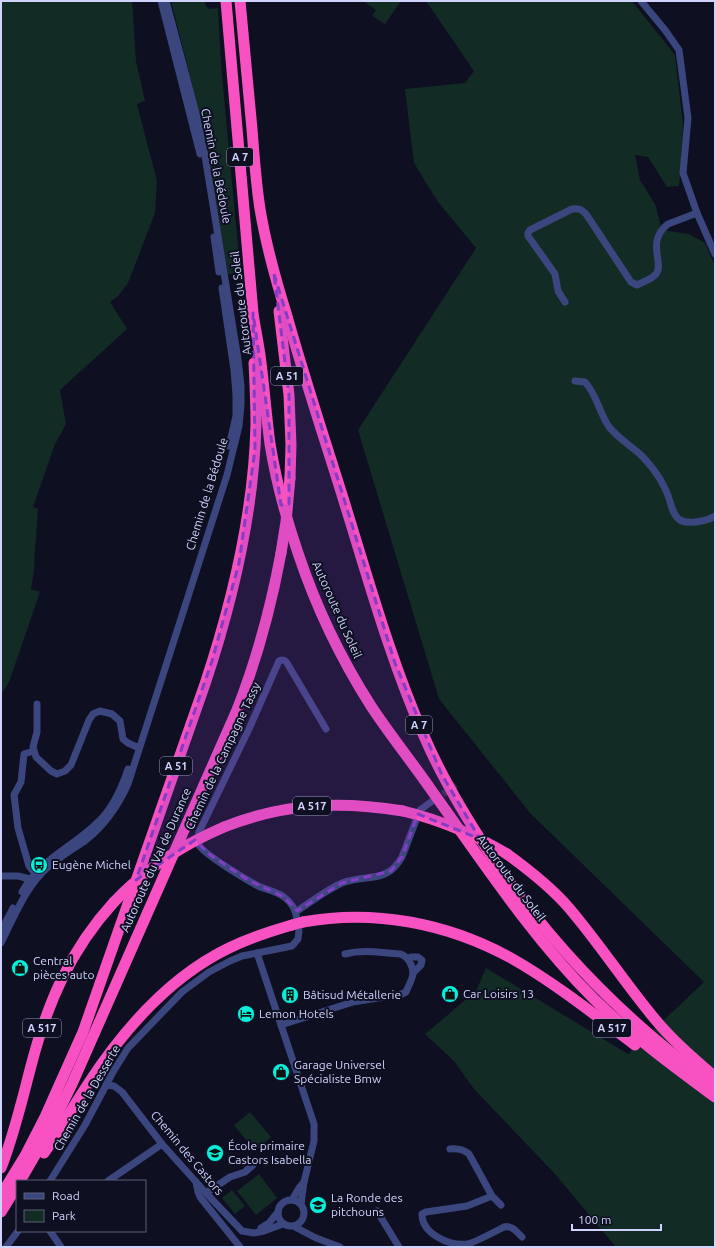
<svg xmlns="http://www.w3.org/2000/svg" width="716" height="1248" viewBox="0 0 716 1248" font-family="Ubuntu,sans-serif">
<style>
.green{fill:#122b25}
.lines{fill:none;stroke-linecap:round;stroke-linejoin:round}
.minor-tunnel{stroke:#2b2d42;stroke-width:7;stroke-dasharray:7 3.5;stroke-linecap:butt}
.minor{stroke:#3b467e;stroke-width:7}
.highway{stroke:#f851c1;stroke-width:11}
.highway-bridge{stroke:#f851c1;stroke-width:11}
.marked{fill:#843dc5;fill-opacity:0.2;stroke:#843dc5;stroke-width:3;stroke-dasharray:8 5;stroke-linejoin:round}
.labels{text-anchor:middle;stroke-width:4;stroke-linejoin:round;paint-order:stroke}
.shield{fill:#0e0f21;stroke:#9699bb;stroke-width:1}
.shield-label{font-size:11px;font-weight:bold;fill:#d0d4fd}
.street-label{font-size:12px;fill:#d0d4fd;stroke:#0e0f21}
.poi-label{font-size:12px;fill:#d0d4fd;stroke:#0e0f21;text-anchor:start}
</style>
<rect width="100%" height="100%" fill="#0e0f21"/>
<!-- green -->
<g class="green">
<path d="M 1,1 L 132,1 L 136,61 L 145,101 L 137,104 L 157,181 L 155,213 L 128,283 L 118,296 L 110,302 L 127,329 L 60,390 L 66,424 L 55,444 L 33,507 L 38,509 L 34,563 L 35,564 L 31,589 L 40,592 L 9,682 L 1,695 Z"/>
<path d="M 171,1 L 205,1 L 205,5 L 209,9 L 218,8 L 221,65 L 240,268 C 237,274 235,275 228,274 L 199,112 Z"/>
<path d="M 363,1 L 401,1 L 385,24 L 372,16 L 376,10 Z"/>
<path d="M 426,1 L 632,1 L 675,55 L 683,125 L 681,162 L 679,186 L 667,187 L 648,157 L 635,155 L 640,180 L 655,204 L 662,230 L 689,234 L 705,243 L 715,266 L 715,1247 L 616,1247 L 555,1174 L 474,1089 L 454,1061 L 425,1034 L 476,991 L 486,968 L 628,1054 L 704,982 L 531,814 L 439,699 L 358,430 L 476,248 L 438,202 L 414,163 L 405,89 L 465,83 L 474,71 Z"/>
<path d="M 250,1112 L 271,1137 L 255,1151 L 234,1125 Z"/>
<path d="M 259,1174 L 277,1198 L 256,1215 L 237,1191 Z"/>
<path d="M 232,1190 L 245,1206 L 235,1214 L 222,1198 Z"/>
</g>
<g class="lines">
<!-- minor-tunnel -->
<path class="minor-tunnel" d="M 434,800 L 456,785"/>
<!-- minor -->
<g class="minor">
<path d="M 161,1 L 200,154"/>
<path d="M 641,1 L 665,30 L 679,50 L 688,118 L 683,173 L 697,213 L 715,254"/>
<path d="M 214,237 L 219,272"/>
<path d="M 222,288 L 234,370 L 236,395 L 236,416 L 229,446"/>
<path d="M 565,302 L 558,291 L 555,274 L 528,236 L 528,233 L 530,230 L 572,209 C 579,208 581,209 586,214 L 631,282 L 637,285 C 643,282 652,279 656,274 C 665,264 645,242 668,224 L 697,213"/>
<path d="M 575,381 L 585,382 C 597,395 599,412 609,427 C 618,438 631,446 641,455 C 648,462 655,471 660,479 C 662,483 665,488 667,493 C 671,501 671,514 680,520 C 688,525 707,521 715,516"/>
<path d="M 37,704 L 37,732 L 33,747 L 36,757 L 51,771 L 57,774 L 65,771 L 71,765 L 89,720 L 93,714 L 100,711 L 112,714 L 120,721 L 123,739 L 128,743 L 139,748"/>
<path d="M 34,751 L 24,754 L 21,782 L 14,795 L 18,828 L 29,866 L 32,870 L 36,872"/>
<path d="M 1,876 L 18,876 L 34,880"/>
<path d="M 22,892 C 41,858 72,848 98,822 C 112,809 122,787 128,769"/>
<path d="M 297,911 C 311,902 326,890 342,883 C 367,873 386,885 402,857 L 420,810 L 431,802"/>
<path d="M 297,920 C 296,910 291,902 284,897 C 276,891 267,890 258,886 C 247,880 203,854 198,844 C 197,840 198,836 199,832 L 249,729 L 279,661 C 283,659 285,660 287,663 L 326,729"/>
<path d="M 1,931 L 13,908"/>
<path d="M 1,943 C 14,917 26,886 48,867 C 60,857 73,849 86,840 C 105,825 118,806 128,784 L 227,475 L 239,426 L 241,405 L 241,386 L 238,359 L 205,156 L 197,117 L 166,1"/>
<path d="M 257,953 L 314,1124 L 314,1141 L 304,1182 L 301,1204"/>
<path d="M 408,959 L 411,957 L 418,957 L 422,960 L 421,965 L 413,973"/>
<path d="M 281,1025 L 353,1002 L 402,994 L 406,992 C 408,987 412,980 413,974 C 413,966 408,956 400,954 C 381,953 364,949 345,954"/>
<path d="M 106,1085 L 114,1086 L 122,1092 L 162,1144 L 206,1193 L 242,1231 L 254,1233 L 264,1231 L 283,1224"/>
<path d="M 450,1149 C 457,1148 463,1149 469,1154 L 492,1196 L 501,1205"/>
<path d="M 50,1181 L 85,1125 L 113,1072 L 128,1048 L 182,992 L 209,972 L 230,961 L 242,956 L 292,946 L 298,939 L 299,930"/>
<path d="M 108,1181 L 162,1144"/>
<path d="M 196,1182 L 198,1192 L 200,1197 L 240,1247"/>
<path d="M 206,1193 L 230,1177 L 245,1172 L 253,1165"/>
<path d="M 492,1196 L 467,1206 L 426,1212 L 422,1214 C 422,1234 449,1246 467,1244 C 474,1243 496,1231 504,1227 C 512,1225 516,1231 522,1237"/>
<circle cx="291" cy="1213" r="13"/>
<path d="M 292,1200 L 299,1188 L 304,1182"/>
<path d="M 377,1211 L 399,1247"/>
<path d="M 295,1227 L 316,1238 L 340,1247"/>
<path d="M 261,1228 L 269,1223 L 278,1212"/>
<path d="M 50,1231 L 61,1247"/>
<path d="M 6,1247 L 18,1231"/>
</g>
<!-- highway -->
<g class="highway">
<path d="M 226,1 L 253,313 C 255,327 258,341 260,355 C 264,384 266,414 270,444 C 276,481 286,518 298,553 C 316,607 341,659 371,706 C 390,735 412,762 432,791 C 483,862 531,936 594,999 C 631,1035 673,1066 715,1097"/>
<path d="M 240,1 C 244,44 248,87 252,129 C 254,156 256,183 260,209 C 266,245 276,281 287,316 C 304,377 324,437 343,498 C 368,578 390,659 424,736 C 442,778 465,816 490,854 C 551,946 626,1022 715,1086"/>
<path d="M 279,311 L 289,395 L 291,445 L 290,478"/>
<path d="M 224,827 C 284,803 340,801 403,811"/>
<path d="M 507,854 C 529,870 551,887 569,908 C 599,943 624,982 654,1018 C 672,1040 693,1058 715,1077"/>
<path d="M 303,922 C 374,909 447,923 511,958 C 555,983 595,1015 635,1045"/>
<path d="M 44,1153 C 60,1130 74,1105 90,1081 C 125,1028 171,976 229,948 C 250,938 271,931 292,925"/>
<path d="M 1,1168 C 14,1135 22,1100 31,1066 C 47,1004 70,950 114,902"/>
<path d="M 20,1181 L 48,1133 L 72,1084 L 237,710 C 257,659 271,607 281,553"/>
<path d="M 1,1195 L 25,1156 L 45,1117 L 83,1032 L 205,684 C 233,600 254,513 256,424 C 256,404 255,383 254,363"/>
<path d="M 1,1212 L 17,1186"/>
</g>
<!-- highway-bridge -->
<g class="highway-bridge">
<path d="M 281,553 L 286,522 L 290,478"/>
<path d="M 403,811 C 440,820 474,834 507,854"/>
<path d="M 114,902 C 145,869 182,845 224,827"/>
<path d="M 292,925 L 303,922"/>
</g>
</g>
<!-- marked area -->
<path class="marked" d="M 274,274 L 395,663 L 442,775 L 480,839 L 418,814 L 402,857 L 391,871 L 342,883 L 297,911 L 284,897 L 248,880 L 209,854 L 195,840 L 136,880 L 212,661 L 239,563 L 255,450 L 253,313 L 281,505 L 289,504 L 289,395 Z"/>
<!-- icons -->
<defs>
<g id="bus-disc" transform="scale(0.9)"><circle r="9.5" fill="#0aefda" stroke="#0e0f21"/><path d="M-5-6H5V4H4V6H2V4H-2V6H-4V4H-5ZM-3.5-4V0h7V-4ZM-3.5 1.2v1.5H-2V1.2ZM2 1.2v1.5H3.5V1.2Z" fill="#111"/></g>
<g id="shop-disc" transform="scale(0.9)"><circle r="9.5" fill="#0aefda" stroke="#0e0f21"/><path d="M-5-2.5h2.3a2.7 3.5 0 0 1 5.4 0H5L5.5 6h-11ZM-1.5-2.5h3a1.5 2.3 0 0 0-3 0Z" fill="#111"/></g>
<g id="building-disc" transform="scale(0.9)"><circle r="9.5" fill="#0aefda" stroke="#0e0f21"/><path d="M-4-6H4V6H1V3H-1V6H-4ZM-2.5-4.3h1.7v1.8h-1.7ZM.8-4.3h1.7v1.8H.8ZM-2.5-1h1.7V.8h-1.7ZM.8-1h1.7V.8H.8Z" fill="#111"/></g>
<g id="hotel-disc" transform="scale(0.9)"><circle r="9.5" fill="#0aefda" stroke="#0e0f21"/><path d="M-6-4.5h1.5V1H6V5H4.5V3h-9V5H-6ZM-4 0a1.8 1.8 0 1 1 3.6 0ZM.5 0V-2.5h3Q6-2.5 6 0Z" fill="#111"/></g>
<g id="school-disc" transform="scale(0.9)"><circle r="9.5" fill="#0aefda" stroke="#0e0f21"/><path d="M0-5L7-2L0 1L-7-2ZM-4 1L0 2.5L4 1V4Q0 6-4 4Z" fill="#111"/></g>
</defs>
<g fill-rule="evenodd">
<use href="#bus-disc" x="39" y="865"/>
<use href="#shop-disc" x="20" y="968"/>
<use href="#shop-disc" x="450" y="994"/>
<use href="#building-disc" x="290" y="995"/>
<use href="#hotel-disc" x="246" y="1014"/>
<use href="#shop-disc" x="281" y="1072"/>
<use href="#school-disc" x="215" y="1153"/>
<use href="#school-disc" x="318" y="1205"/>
</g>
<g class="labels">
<!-- shield labels -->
<g class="shield">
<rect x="227" y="148" width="26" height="18" rx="3"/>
<rect x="271" y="367" width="32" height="18" rx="3"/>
<rect x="406" y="716" width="26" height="18" rx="3"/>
<rect x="160" y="757" width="32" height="18" rx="3"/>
<rect x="293" y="797" width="38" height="18" rx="3"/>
<rect x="23" y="1019" width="38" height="18" rx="3"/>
<rect x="593" y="1019" width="38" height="18" rx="3"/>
</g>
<g class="shield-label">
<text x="240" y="161">A 7</text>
<text x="287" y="380">A 51</text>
<text x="419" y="729">A 7</text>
<text x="176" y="770">A 51</text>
<text x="312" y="810">A 517</text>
<text x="42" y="1032">A 517</text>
<text x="612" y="1032">A 517</text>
</g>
<!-- street labels -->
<g class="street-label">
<text transform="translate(216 166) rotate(79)" y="4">Chemin de la Bédoule</text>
<text transform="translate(241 303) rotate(-97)" y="4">Autoroute du Soleil</text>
<text transform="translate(207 494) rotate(-73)" y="4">Chemin de la Bédoule</text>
<text transform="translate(337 610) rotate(66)" y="4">Autoroute du Soleil</text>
<text transform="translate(223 756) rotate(-65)" y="4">Chemin de la Campagne Tassy</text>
<text transform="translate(156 860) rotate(-66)" y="4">Autoroute du Val de Durance</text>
<text transform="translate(511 878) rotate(53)" y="4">Autoroute du Soleil</text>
<text transform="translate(87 1098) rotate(-60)" y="4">Chemin de la Desserte</text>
<text transform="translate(187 1153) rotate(50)" y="4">Chemin des Castors</text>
</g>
<!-- poi labels -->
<g class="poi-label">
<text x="52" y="869">Eugène Michel</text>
<text x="33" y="965">Central<tspan x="33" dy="14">pièces auto</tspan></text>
<text x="463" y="998">Car Loisirs 13</text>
<text x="303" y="999">Bâtisud Métallerie</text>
<text x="259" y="1018">Lemon Hotels</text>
<text x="294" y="1069">Garage Universel<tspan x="294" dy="14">Spécialiste Bmw</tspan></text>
<text x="228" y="1150">École primaire<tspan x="228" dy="14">Castors Isabella</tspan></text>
<text x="331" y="1202">La Ronde des<tspan x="331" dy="14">pitchouns</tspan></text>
</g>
</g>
<!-- border -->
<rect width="716" height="1248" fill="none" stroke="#d0d4fd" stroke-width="4"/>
<!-- legend -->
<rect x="16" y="1180" width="130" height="52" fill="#0e0f21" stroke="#5c5e79"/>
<rect x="24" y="1193" width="20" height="6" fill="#3b467e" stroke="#5c5e79"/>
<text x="52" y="1200" font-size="12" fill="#d0d4fd">Road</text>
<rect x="24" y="1210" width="20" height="12" fill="#122b25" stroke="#5c5e79"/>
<text x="52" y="1220" font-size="12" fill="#d0d4fd">Park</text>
<!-- scale -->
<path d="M572 1224v6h89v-6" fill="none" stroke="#d0d4fd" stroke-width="2"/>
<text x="578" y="1224" font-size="12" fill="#d0d4fd" stroke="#0e0f21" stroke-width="3" paint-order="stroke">100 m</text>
</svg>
